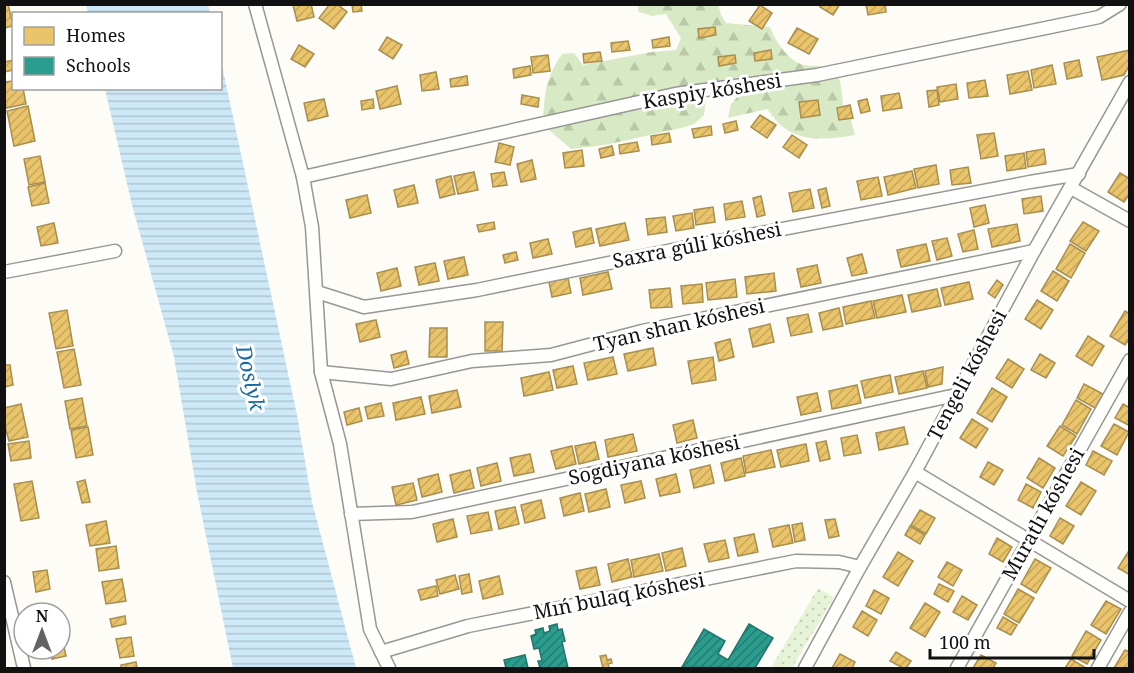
<svg xmlns="http://www.w3.org/2000/svg" width="1134" height="673" viewBox="0 0 1134 673" font-family="'Noto Serif',serif">
<style>
.grass{fill:url(#grass-dots)}
.forest{fill:url(#forest-firs)}
.water{fill:url(#water-rules)}
.homes{fill:url(#homes-hatch);stroke:#a88e4f;stroke-width:1.5}
.schools{fill:url(#schools-hatch);stroke:#227369;stroke-width:1.5}
.lines{fill:none;stroke-linecap:round;stroke-linejoin:round}
.street-casing{stroke:#979795;stroke-width:15}
.street{stroke:#fffffe;stroke-width:12}
.labels{text-anchor:middle;stroke-width:6;stroke-linejoin:round;paint-order:stroke}
.street-label{font-size:20px;fill:#111;stroke:#fff}
.water-label{font-size:21px;font-style:italic;fill:#1768a6;stroke:#fff}
</style>
<defs>
<pattern id="grass-dots" width="8" height="8" patternUnits="userSpaceOnUse" patternTransform="scale(1.5)"><rect width="8" height="8" fill="#e7f3d7"/><path d="M2 2h.1M6 6h.1" fill="none" stroke="#c5cfb8" stroke-width="1.8" stroke-linecap="round"/></pattern>
<pattern id="forest-firs" width="22" height="20" patternUnits="userSpaceOnUse" patternTransform="scale(1.5)"><rect width="22" height="20" fill="#d8eac5"/><path d="M5 1l3.5 6h-7zM16 11l3.5 6h-7z" fill="#b8c8a8"/></pattern>
<pattern id="water-rules" width="6" height="5" patternUnits="userSpaceOnUse" patternTransform="scale(1.5)"><rect width="6" height="5" fill="#cde8f7"/><path d="M0 2.5h6" fill="none" stroke="#afc6d3"/></pattern>
<pattern id="homes-hatch" width="6" height="6" patternUnits="userSpaceOnUse" patternTransform="scale(1.5)"><rect width="6" height="6" fill="#e9c46a"/><path d="M-1 1l2-2M0 6l6-6M5 7l2-2" fill="none" stroke="#c7a75b"/></pattern>
<pattern id="schools-hatch" width="6" height="6" patternUnits="userSpaceOnUse" patternTransform="scale(1.5)"><rect width="6" height="6" fill="#2a9d8f"/><path d="M-1 1l2-2M0 6l6-6M5 7l2-2" fill="none" stroke="#237f73"/></pattern>
</defs>
<rect width="100%" height="100%" fill="#fdfcf7"/>
<!-- grass -->
<path class="grass" d="M 818,588 L 834,597 L 792,668 L 777,668 L 772,666 Z"/>
<!-- forest -->
<path class="forest" d="M 718,4 L 721,15 L 726,23 L 770,27 C 775,41 789,62 804,65 C 818,67 823,64 837,71 L 841,86 L 843,105 L 851,120 L 855,135 C 832,139 803,143 783,127 C 777,123 772,115 767,109 L 728,118 L 731,104 L 739,95 L 721,84 L 706,98 L 704,115 L 694,124 L 681,128 L 605,145 L 571,149 L 543,125 C 544,96 545,79 562,54 L 574,53 L 583,65 L 652,52 L 676,50 L 681,38 L 666,14 L 652,16 L 639,12 L 638,5 Z"/>
<!-- water -->
<g class="water">
<path d="M 86,5 L 208,5 L 210,13 L 88,13 Z"/>
<path d="M 221,61 L 297,415 L 312,502 L 356,668 L 233,668 L 197,492 L 174,357 L 132,205 L 105,89 L 220,88 Z"/>
</g>
<!-- homes -->
<g class="homes">
<path d="M 4,4 L 8,4 L 13,26 L 4,28 Z"/>
<path d="M 311,4 L 314,17 L 297,21 L 293,5 Z"/>
<path d="M 330,4 L 337,4 L 347,12 L 334,29 L 319,18 Z"/>
<path d="M 352,4 L 361,4 L 362,11 L 353,12 Z"/>
<path d="M 822,4 L 840,4 L 833,15 L 820,7 Z"/>
<path d="M 866,4 L 885,4 L 886,12 L 868,15 Z"/>
<path d="M 760,5 L 772,13 L 762,29 L 749,21 Z"/>
<path d="M 715,27 L 716,35 L 699,38 L 698,29 Z"/>
<path d="M 797,28 L 818,39 L 809,54 L 788,43 Z"/>
<path d="M 387,37 L 402,45 L 393,59 L 379,50 Z"/>
<path d="M 669,37 L 670,46 L 653,48 L 652,40 Z"/>
<path d="M 628,41 L 630,50 L 612,52 L 611,43 Z"/>
<path d="M 299,45 L 314,54 L 305,67 L 291,59 Z"/>
<path d="M 771,50 L 772,59 L 755,61 L 754,53 Z"/>
<path d="M 1130,50 L 1130,64 L 1124,75 L 1102,80 L 1097,57 Z"/>
<path d="M 600,52 L 602,61 L 584,63 L 583,54 Z"/>
<path d="M 548,55 L 550,71 L 533,73 L 531,57 Z"/>
<path d="M 735,55 L 736,63 L 719,66 L 718,57 Z"/>
<path d="M 14,60 L 14,70 L 4,72 L 4,62 Z"/>
<path d="M 1079,60 L 1082,76 L 1067,79 L 1064,63 Z"/>
<path d="M 1052,65 L 1056,84 L 1034,88 L 1031,70 Z"/>
<path d="M 530,66 L 531,75 L 514,78 L 513,69 Z"/>
<path d="M 1028,71 L 1032,90 L 1010,94 L 1007,75 Z"/>
<path d="M 436,72 L 439,89 L 422,91 L 420,75 Z"/>
<path d="M 467,76 L 468,85 L 451,87 L 450,79 Z"/>
<path d="M 985,80 L 988,96 L 969,98 L 967,83 Z"/>
<path d="M 14,81 L 14,88 L 23,88 L 26,104 L 6,108 L 4,82 Z"/>
<path d="M 956,84 L 958,99 L 940,102 L 937,87 Z"/>
<path d="M 397,86 L 401,104 L 380,109 L 376,91 Z"/>
<path d="M 937,90 L 939,105 L 929,107 L 927,91 Z"/>
<path d="M 899,93 L 902,108 L 883,111 L 881,96 Z"/>
<path d="M 522,95 L 539,98 L 538,107 L 521,104 Z"/>
<path d="M 324,99 L 328,116 L 308,121 L 304,103 Z"/>
<path d="M 373,99 L 374,108 L 362,110 L 361,101 Z"/>
<path d="M 867,99 L 870,111 L 861,113 L 858,101 Z"/>
<path d="M 818,100 L 820,115 L 801,118 L 799,102 Z"/>
<path d="M 850,105 L 853,118 L 839,120 L 837,108 Z"/>
<path d="M 28,106 L 35,141 L 14,146 L 7,111 Z"/>
<path d="M 760,115 L 776,125 L 767,138 L 751,127 Z"/>
<path d="M 736,121 L 738,130 L 725,133 L 723,124 Z"/>
<path d="M 711,126 L 712,135 L 694,138 L 692,129 Z"/>
<path d="M 669,133 L 671,142 L 652,145 L 651,136 Z"/>
<path d="M 994,133 L 998,156 L 981,159 L 977,135 Z"/>
<path d="M 792,135 L 807,145 L 799,158 L 783,147 Z"/>
<path d="M 637,142 L 639,151 L 620,154 L 619,145 Z"/>
<path d="M 499,143 L 514,147 L 510,165 L 495,162 Z"/>
<path d="M 612,146 L 614,155 L 601,158 L 599,149 Z"/>
<path d="M 1044,149 L 1046,164 L 1028,167 L 1026,152 Z"/>
<path d="M 582,150 L 584,166 L 565,168 L 563,153 Z"/>
<path d="M 1024,153 L 1026,168 L 1007,171 L 1005,156 Z"/>
<path d="M 40,156 L 45,182 L 29,185 L 24,159 Z"/>
<path d="M 532,160 L 536,179 L 521,182 L 517,164 Z"/>
<path d="M 936,165 L 939,184 L 918,188 L 914,169 Z"/>
<path d="M 968,167 L 971,183 L 952,185 L 950,170 Z"/>
<path d="M 912,171 L 916,188 L 888,195 L 884,177 Z"/>
<path d="M 474,172 L 478,190 L 458,194 L 454,176 Z"/>
<path d="M 504,172 L 507,185 L 493,187 L 491,174 Z"/>
<path d="M 1120,173 L 1130,179 L 1130,193 L 1124,202 L 1108,192 Z"/>
<path d="M 451,176 L 455,194 L 440,198 L 436,180 Z"/>
<path d="M 878,177 L 882,196 L 861,200 L 857,181 Z"/>
<path d="M 45,183 L 49,203 L 32,206 L 28,187 Z"/>
<path d="M 414,185 L 418,203 L 398,207 L 394,190 Z"/>
<path d="M 826,188 L 830,206 L 822,208 L 818,190 Z"/>
<path d="M 810,189 L 814,208 L 793,212 L 789,193 Z"/>
<path d="M 367,195 L 371,213 L 350,218 L 346,200 Z"/>
<path d="M 761,196 L 765,215 L 757,217 L 753,198 Z"/>
<path d="M 1041,196 L 1043,211 L 1024,214 L 1022,199 Z"/>
<path d="M 742,201 L 745,217 L 726,220 L 724,204 Z"/>
<path d="M 985,205 L 989,223 L 974,227 L 970,208 Z"/>
<path d="M 713,207 L 715,222 L 696,225 L 694,210 Z"/>
<path d="M 692,213 L 694,228 L 676,231 L 673,216 Z"/>
<path d="M 665,217 L 667,232 L 648,235 L 646,219 Z"/>
<path d="M 494,222 L 495,229 L 479,232 L 477,225 Z"/>
<path d="M 1083,222 L 1099,231 L 1086,251 L 1070,241 Z"/>
<path d="M 54,223 L 58,243 L 41,246 L 37,227 Z"/>
<path d="M 625,223 L 629,240 L 600,246 L 596,229 Z"/>
<path d="M 1017,224 L 1020,241 L 992,247 L 988,229 Z"/>
<path d="M 591,228 L 594,243 L 576,247 L 573,232 Z"/>
<path d="M 974,230 L 978,249 L 963,252 L 958,234 Z"/>
<path d="M 947,238 L 952,256 L 937,260 L 932,241 Z"/>
<path d="M 548,239 L 552,254 L 533,258 L 530,243 Z"/>
<path d="M 926,244 L 930,261 L 901,267 L 897,250 Z"/>
<path d="M 1070,244 L 1085,253 L 1071,278 L 1056,269 Z"/>
<path d="M 516,252 L 518,260 L 505,263 L 503,255 Z"/>
<path d="M 862,254 L 867,273 L 852,276 L 847,258 Z"/>
<path d="M 464,257 L 468,275 L 448,279 L 444,261 Z"/>
<path d="M 435,263 L 439,281 L 419,285 L 415,267 Z"/>
<path d="M 817,265 L 821,283 L 801,287 L 797,269 Z"/>
<path d="M 397,268 L 401,286 L 381,291 L 377,273 Z"/>
<path d="M 1053,271 L 1069,281 L 1057,301 L 1041,291 Z"/>
<path d="M 608,272 L 612,289 L 583,295 L 580,278 Z"/>
<path d="M 774,273 L 776,291 L 747,294 L 745,277 Z"/>
<path d="M 568,278 L 571,293 L 552,297 L 549,282 Z"/>
<path d="M 735,279 L 737,297 L 708,300 L 706,283 Z"/>
<path d="M 997,280 L 1003,285 L 995,298 L 988,293 Z"/>
<path d="M 969,282 L 973,299 L 945,305 L 941,288 Z"/>
<path d="M 702,284 L 703,302 L 683,304 L 681,286 Z"/>
<path d="M 670,288 L 672,307 L 651,308 L 649,290 Z"/>
<path d="M 937,289 L 941,306 L 912,312 L 908,295 Z"/>
<path d="M 902,295 L 906,312 L 877,318 L 873,301 Z"/>
<path d="M 1037,300 L 1053,310 L 1041,329 L 1025,319 Z"/>
<path d="M 871,301 L 875,318 L 846,324 L 843,307 Z"/>
<path d="M 839,308 L 843,326 L 823,330 L 819,313 Z"/>
<path d="M 67,310 L 73,346 L 56,349 L 49,313 Z"/>
<path d="M 1125,311 L 1130,314 L 1130,338 L 1125,345 L 1110,336 Z"/>
<path d="M 808,314 L 812,332 L 791,336 L 787,318 Z"/>
<path d="M 376,320 L 380,337 L 360,342 L 356,324 Z"/>
<path d="M 485,322 L 503,322 L 502,351 L 485,351 Z"/>
<path d="M 770,324 L 774,342 L 753,347 L 749,329 Z"/>
<path d="M 430,328 L 447,328 L 447,357 L 429,357 Z"/>
<path d="M 1088,336 L 1104,346 L 1092,366 L 1076,356 Z"/>
<path d="M 730,339 L 734,357 L 719,361 L 715,343 Z"/>
<path d="M 653,348 L 656,365 L 628,371 L 624,354 Z"/>
<path d="M 74,349 L 81,385 L 64,388 L 57,352 Z"/>
<path d="M 406,351 L 409,364 L 394,368 L 391,355 Z"/>
<path d="M 1040,354 L 1055,363 L 1046,378 L 1031,370 Z"/>
<path d="M 613,357 L 617,374 L 588,380 L 584,363 Z"/>
<path d="M 713,357 L 716,380 L 692,384 L 688,361 Z"/>
<path d="M 1008,359 L 1024,369 L 1012,388 L 996,378 Z"/>
<path d="M 4,365 L 10,365 L 13,385 L 4,387 Z"/>
<path d="M 573,366 L 577,384 L 557,388 L 553,370 Z"/>
<path d="M 943,367 L 942,384 L 928,387 L 925,371 Z"/>
<path d="M 923,371 L 927,388 L 899,394 L 895,377 Z"/>
<path d="M 549,372 L 553,390 L 524,396 L 521,378 Z"/>
<path d="M 890,375 L 893,392 L 865,398 L 861,381 Z"/>
<path d="M 1084,384 L 1103,394 L 1095,408 L 1077,398 Z"/>
<path d="M 857,385 L 861,403 L 832,409 L 829,391 Z"/>
<path d="M 992,388 L 1007,397 L 992,422 L 977,413 Z"/>
<path d="M 457,390 L 461,407 L 432,413 L 429,396 Z"/>
<path d="M 817,393 L 821,411 L 801,415 L 797,397 Z"/>
<path d="M 421,397 L 425,414 L 396,420 L 393,403 Z"/>
<path d="M 82,398 L 87,426 L 70,429 L 65,401 Z"/>
<path d="M 1076,400 L 1091,409 L 1077,434 L 1062,425 Z"/>
<path d="M 381,403 L 384,416 L 368,419 L 365,407 Z"/>
<path d="M 21,404 L 28,437 L 9,441 L 4,423 L 4,408 Z"/>
<path d="M 1123,404 L 1130,408 L 1130,426 L 1115,418 Z"/>
<path d="M 359,408 L 362,421 L 347,425 L 344,412 Z"/>
<path d="M 972,419 L 988,429 L 976,448 L 960,438 Z"/>
<path d="M 693,420 L 697,438 L 677,443 L 673,425 Z"/>
<path d="M 1114,424 L 1129,432 L 1117,455 L 1101,446 Z"/>
<path d="M 1060,426 L 1076,436 L 1063,456 L 1047,446 Z"/>
<path d="M 88,427 L 93,455 L 76,458 L 71,430 Z"/>
<path d="M 904,427 L 908,444 L 879,450 L 876,433 Z"/>
<path d="M 633,434 L 637,451 L 608,457 L 605,440 Z"/>
<path d="M 857,435 L 861,453 L 844,456 L 841,438 Z"/>
<path d="M 29,441 L 31,458 L 11,461 L 8,444 Z"/>
<path d="M 826,441 L 830,459 L 820,461 L 816,443 Z"/>
<path d="M 595,442 L 599,459 L 579,464 L 575,446 Z"/>
<path d="M 806,444 L 809,461 L 781,467 L 777,450 Z"/>
<path d="M 572,446 L 576,464 L 556,469 L 551,451 Z"/>
<path d="M 771,450 L 775,467 L 746,473 L 743,456 Z"/>
<path d="M 1093,451 L 1112,461 L 1104,475 L 1086,465 Z"/>
<path d="M 530,454 L 534,472 L 514,476 L 510,458 Z"/>
<path d="M 741,458 L 745,476 L 725,481 L 721,463 Z"/>
<path d="M 1039,458 L 1055,468 L 1043,488 L 1027,478 Z"/>
<path d="M 988,462 L 1003,470 L 994,485 L 980,477 Z"/>
<path d="M 497,463 L 501,481 L 481,486 L 477,468 Z"/>
<path d="M 710,465 L 714,483 L 694,488 L 690,470 Z"/>
<path d="M 470,470 L 474,488 L 454,493 L 450,475 Z"/>
<path d="M 438,474 L 442,492 L 422,497 L 418,479 Z"/>
<path d="M 676,474 L 680,492 L 660,496 L 656,479 Z"/>
<path d="M 85,480 L 90,502 L 82,503 L 77,482 Z"/>
<path d="M 32,481 L 39,518 L 21,521 L 14,484 Z"/>
<path d="M 641,481 L 645,498 L 625,503 L 621,485 Z"/>
<path d="M 1081,482 L 1096,491 L 1081,515 L 1066,506 Z"/>
<path d="M 413,483 L 417,500 L 396,505 L 392,487 Z"/>
<path d="M 1026,484 L 1041,492 L 1033,508 L 1018,500 Z"/>
<path d="M 606,489 L 610,507 L 589,512 L 585,494 Z"/>
<path d="M 580,493 L 584,511 L 564,516 L 560,498 Z"/>
<path d="M 541,500 L 545,518 L 525,523 L 521,505 Z"/>
<path d="M 515,507 L 519,524 L 499,529 L 495,511 Z"/>
<path d="M 920,510 L 935,518 L 926,534 L 911,525 Z"/>
<path d="M 488,512 L 492,530 L 471,534 L 467,516 Z"/>
<path d="M 1060,518 L 1074,526 L 1063,544 L 1050,536 Z"/>
<path d="M 453,519 L 457,537 L 437,542 L 433,524 Z"/>
<path d="M 835,519 L 839,536 L 829,538 L 825,520 Z"/>
<path d="M 106,521 L 110,543 L 90,546 L 86,525 Z"/>
<path d="M 802,523 L 805,540 L 795,542 L 792,525 Z"/>
<path d="M 789,525 L 793,543 L 773,547 L 769,529 Z"/>
<path d="M 910,526 L 925,535 L 920,544 L 905,535 Z"/>
<path d="M 754,534 L 758,552 L 738,556 L 734,538 Z"/>
<path d="M 997,538 L 1012,547 L 1003,562 L 989,554 Z"/>
<path d="M 725,540 L 729,558 L 709,562 L 704,544 Z"/>
<path d="M 116,546 L 119,568 L 99,571 L 96,549 Z"/>
<path d="M 682,548 L 686,566 L 666,571 L 662,553 Z"/>
<path d="M 1130,549 L 1130,575 L 1118,568 Z"/>
<path d="M 898,552 L 913,561 L 898,586 L 883,577 Z"/>
<path d="M 659,554 L 663,571 L 634,577 L 631,560 Z"/>
<path d="M 628,559 L 632,577 L 612,582 L 608,564 Z"/>
<path d="M 1035,559 L 1051,568 L 1036,593 L 1021,584 Z"/>
<path d="M 947,562 L 962,570 L 953,586 L 938,577 Z"/>
<path d="M 596,567 L 600,585 L 580,589 L 576,571 Z"/>
<path d="M 47,570 L 50,589 L 36,592 L 33,572 Z"/>
<path d="M 469,574 L 472,592 L 462,594 L 459,576 Z"/>
<path d="M 455,575 L 459,589 L 440,594 L 436,580 Z"/>
<path d="M 499,576 L 503,594 L 483,599 L 479,581 Z"/>
<path d="M 122,579 L 126,601 L 106,604 L 102,582 Z"/>
<path d="M 939,584 L 954,591 L 948,602 L 934,594 Z"/>
<path d="M 436,586 L 438,596 L 421,600 L 418,590 Z"/>
<path d="M 1018,589 L 1034,598 L 1019,623 L 1004,614 Z"/>
<path d="M 874,590 L 889,598 L 881,614 L 866,606 Z"/>
<path d="M 962,596 L 977,605 L 968,620 L 953,612 Z"/>
<path d="M 1106,601 L 1121,609 L 1106,634 L 1091,625 Z"/>
<path d="M 925,603 L 940,612 L 925,637 L 910,628 Z"/>
<path d="M 862,611 L 877,620 L 868,636 L 853,627 Z"/>
<path d="M 125,616 L 126,624 L 112,627 L 110,619 Z"/>
<path d="M 1003,617 L 1017,625 L 1011,635 L 997,628 Z"/>
<path d="M 1086,631 L 1101,640 L 1087,664 L 1072,656 Z"/>
<path d="M 60,633 L 61,633 L 66,656 L 52,659 L 50,649 L 60,649 Z"/>
<path d="M 131,637 L 134,656 L 120,658 L 116,639 Z"/>
<path d="M 1125,650 L 1130,652 L 1130,668 L 1114,668 Z"/>
<path d="M 896,652 L 911,661 L 906,668 L 903,668 L 890,661 Z"/>
<path d="M 840,654 L 855,662 L 852,668 L 832,668 Z"/>
<path d="M 606,655 L 607,660 L 611,659 L 612,663 L 608,664 L 609,668 L 603,668 L 600,656 Z"/>
<path d="M 981,655 L 996,663 L 993,668 L 973,668 Z"/>
<path d="M 1071,659 L 1086,668 L 1065,668 Z"/>
<path d="M 136,662 L 137,668 L 121,668 L 121,665 Z"/>
</g>
<!-- schools -->
<g class="schools">
<path d="M 557,624 L 558,630 L 562,629 L 565,641 L 562,642 L 568,668 L 540,668 L 538,661 L 542,661 L 539,648 L 534,649 L 531,636 L 536,634 L 535,630 L 543,628 L 544,633 L 550,631 L 549,626 Z"/>
<path d="M 749,624 L 773,638 L 755,668 L 682,667 L 704,629 L 725,641 L 718,654 L 728,660 Z"/>
<path d="M 525,655 L 528,668 L 506,668 L 504,660 Z"/>
</g>
<g class="lines">
<!-- street casing -->
<g class="street-casing">
<g id="street">
<path d="M 255,4 L 303,177 L 312,227 L 321,372 L 340,444 L 370,629 L 389,668"/>
<path d="M 303,177 L 675,94 L 817,75 L 1099,17 L 1120,4"/>
<path d="M 1071,188 L 1130,221"/>
<path d="M 4,272 L 115,251"/>
<path d="M 317,292 L 364,307 L 477,290 L 687,247 L 1030,182 L 1079,174"/>
<path d="M 321,372 L 391,379 L 472,361 L 551,355 L 642,331 L 1034,251"/>
<path d="M 915,472 L 1130,601"/>
<path d="M 351,514 L 412,512 L 956,395"/>
<path d="M 4,582 L 24,668"/>
<path d="M 381,652 L 468,626 L 796,561 L 839,562 L 860,567"/>
<path d="M 805,668 L 860,567 L 915,472 L 1034,251 L 1130,82"/>
<path d="M 957,668 L 1130,360"/>
<path d="M 1098,668 L 1130,612"/>
</g>
</g>
<!-- street -->
<use href="#street" class="street"/>
</g>
<g class="labels">
<!-- street labels -->
<g class="street-label">
<text transform="translate(712 91) rotate(-9)" y="7">Kaspiy kóshesi</text>
<text transform="translate(697 245) rotate(-11)" y="7">Saxra gúli kóshesi</text>
<text transform="translate(679 325) rotate(-13)" y="7">Tyan shan kóshesi</text>
<text transform="translate(967 375) rotate(-62)" y="7">Tengeli kóshesi</text>
<text transform="translate(654 460) rotate(-12)" y="7">Sogdiyana kóshesi</text>
<text transform="translate(1043 514) rotate(-61)" y="7">Muratlı kóshesi</text>
<text transform="translate(619 596) rotate(-11)" y="7">Mıń bulaq kóshesi</text>
</g>
<!-- water labels -->
<g class="water-label">
<text transform="translate(250 378) rotate(77)" y="7">Doslyk</text>
</g>
</g>
<!-- border -->
<rect width="1134" height="673" fill="none" stroke="#111111" stroke-width="12"/>
<!-- legend -->
<rect x="12" y="12" width="210" height="78" fill="#ffffff" stroke="#a0a0a0" stroke-width="1.5"/>
<rect x="24" y="27" width="30" height="18" fill="#e9c46a" stroke="#a0a0a0" stroke-width="1.5"/>
<text x="66" y="42" font-size="18" fill="#111111">Homes</text>
<rect x="24" y="57" width="30" height="18" fill="#2a9d8f" stroke="#a0a0a0" stroke-width="1.5"/>
<text x="66" y="72" font-size="18" fill="#111111">Schools</text>
<!-- north arrow -->
<g transform="translate(42 631)"><circle r="28" fill="#ffffff" stroke="#a0a0a0" stroke-width="1.5"/>
<path d="M0-4.5L10 22L0 15L-10 22Z" fill="#646362"/>
<text y="-9" font-size="16" font-weight="bold" text-anchor="middle" fill="#111111">N</text>
</g>
<!-- scale -->
<path d="M930 649v9h164v-9" fill="none" stroke="#111111" stroke-width="3"/>
<text x="939" y="649" font-size="18" fill="#111111" stroke="#ffffff" stroke-width="4.5" paint-order="stroke">100 m</text>
</svg>
